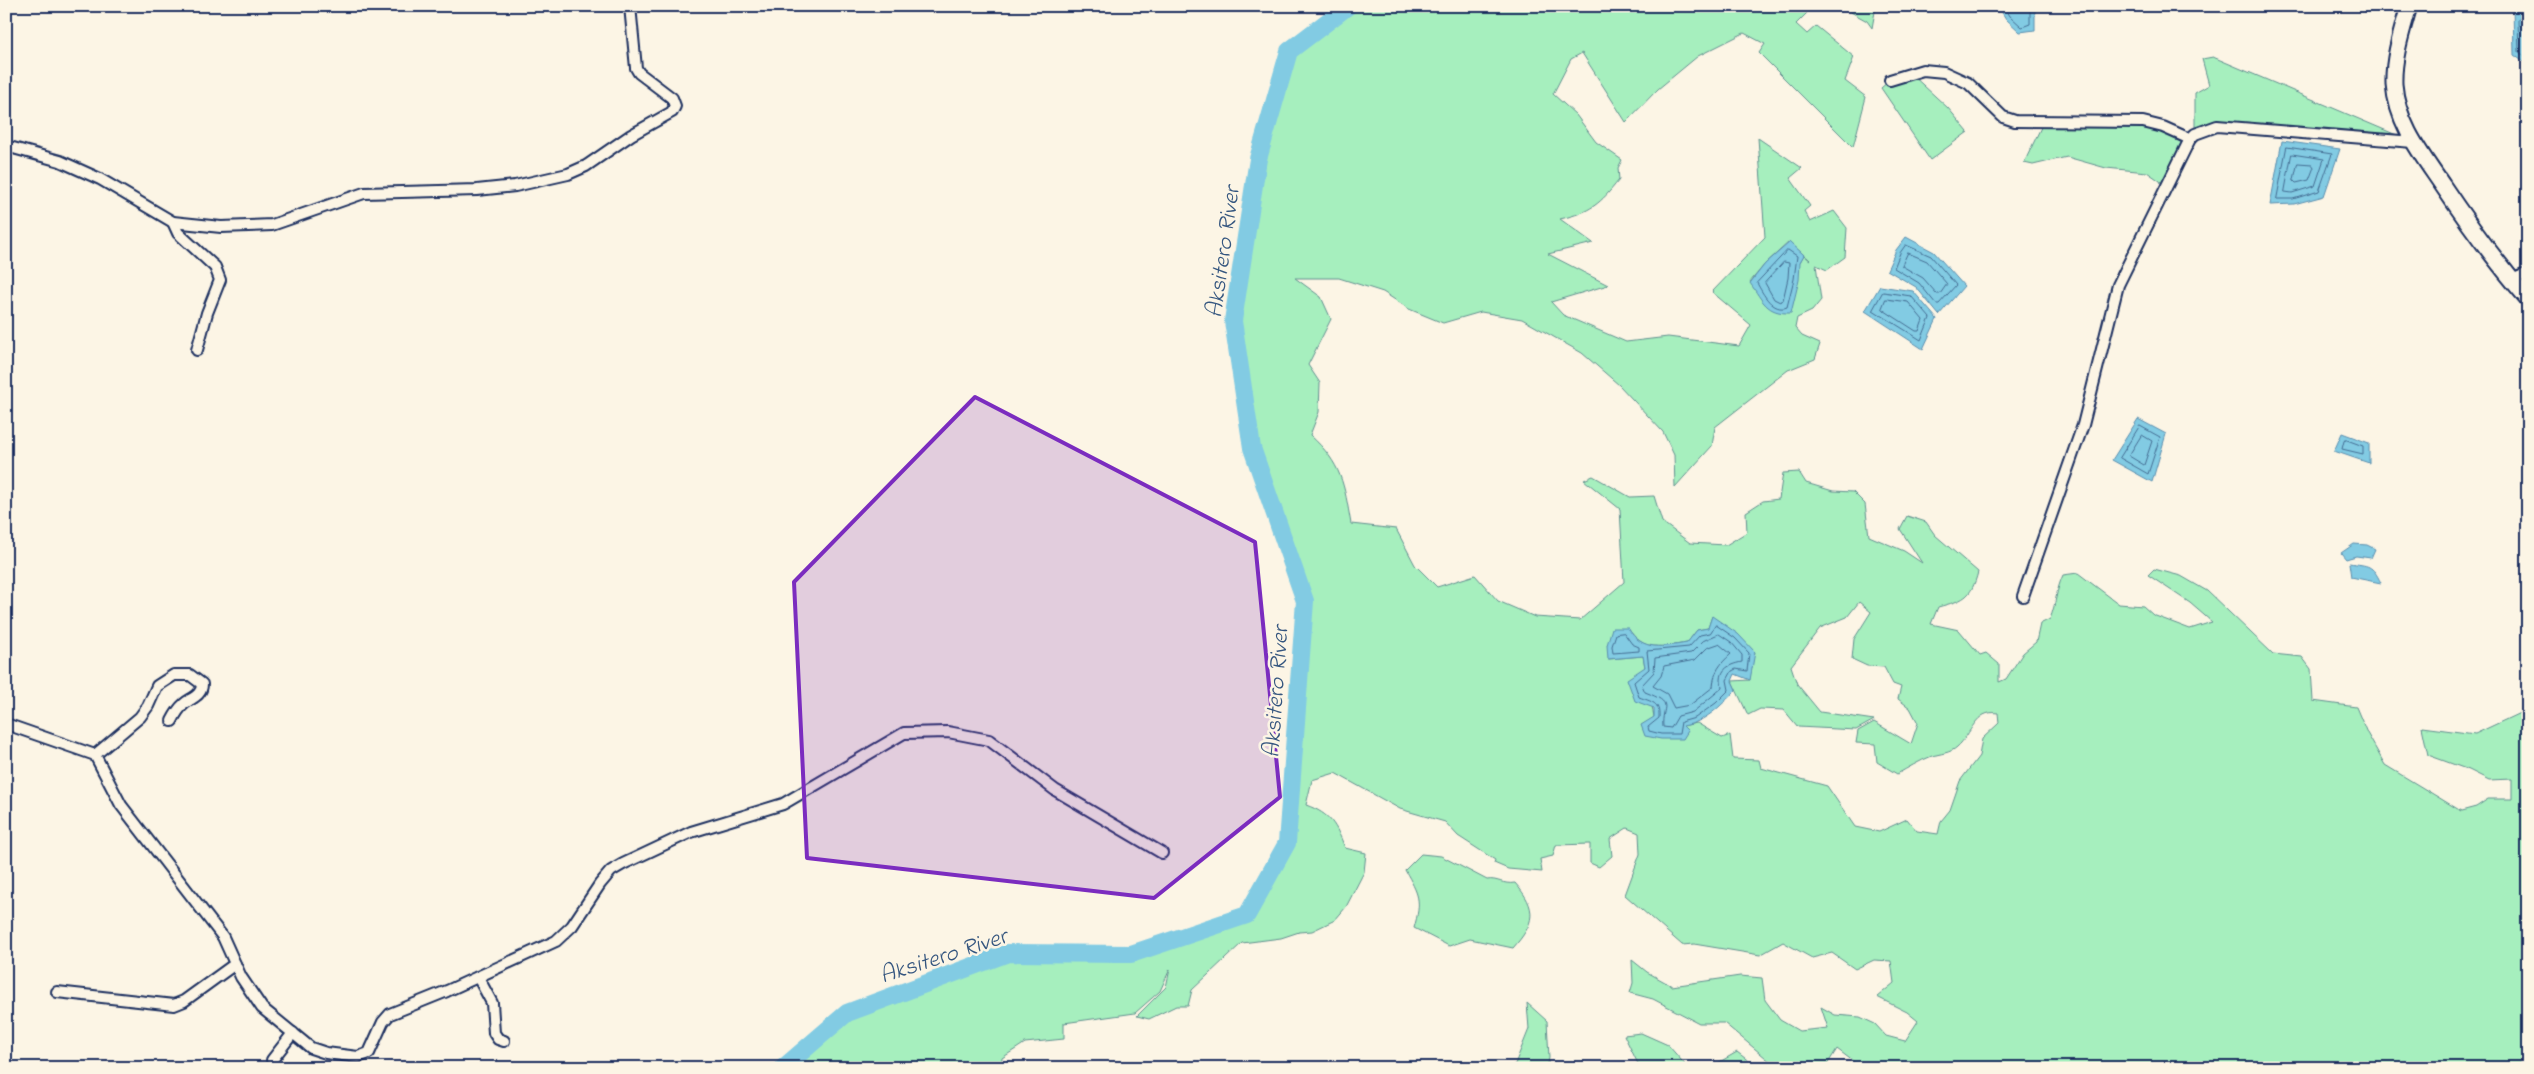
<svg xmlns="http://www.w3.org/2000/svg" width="2534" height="1074" viewBox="0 0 2534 1074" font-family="'Indie Flower',sans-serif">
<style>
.green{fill:#a6efbe;stroke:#608f8e;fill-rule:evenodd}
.water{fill:#82cbe3;stroke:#598dae}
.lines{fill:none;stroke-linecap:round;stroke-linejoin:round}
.shore{stroke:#446d93;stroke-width:1}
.river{stroke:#82cbe3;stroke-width:18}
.street-casing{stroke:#1b2f5e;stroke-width:14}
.secondary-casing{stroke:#1b2f5e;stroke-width:19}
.street{stroke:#fcf5e5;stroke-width:10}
.secondary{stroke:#fcf5e5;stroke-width:15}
.marked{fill:#7b2cbf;fill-opacity:0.2;stroke:#7b2cbf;stroke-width:4;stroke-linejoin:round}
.labels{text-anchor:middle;stroke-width:5;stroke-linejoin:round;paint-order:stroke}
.water-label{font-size:24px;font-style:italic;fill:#35567f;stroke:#fcf5e5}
</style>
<rect width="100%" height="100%" fill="#fcf5e5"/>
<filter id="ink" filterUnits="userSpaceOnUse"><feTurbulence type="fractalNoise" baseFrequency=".02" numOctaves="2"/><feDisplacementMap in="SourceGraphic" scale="10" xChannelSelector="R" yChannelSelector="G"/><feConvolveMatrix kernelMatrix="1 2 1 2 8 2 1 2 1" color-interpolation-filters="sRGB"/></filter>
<g filter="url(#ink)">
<!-- green -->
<g class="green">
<path d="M 1349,6 L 1801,6 L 1799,7 L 1807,13 L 1796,24 L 1807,34 L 1816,26 L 1854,57 L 1845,81 L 1866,97 L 1853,147 L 1759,53 L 1765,44 L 1744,33 L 1698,56 L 1658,89 L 1626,122 L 1582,53 L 1571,59 L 1553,94 L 1576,115 L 1596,142 L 1622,160 L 1618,168 L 1619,180 C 1600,204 1591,212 1560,219 L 1593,243 L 1548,254 L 1608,285 L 1551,302 L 1563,315 L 1626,342 L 1668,337 L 1739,346 L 1751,325 L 1712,292 L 1765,237 L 1758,138 L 1802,168 L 1790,178 L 1810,206 L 1804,211 L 1810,222 L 1834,211 L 1847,228 L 1845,257 L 1827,270 L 1816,265 L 1821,300 L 1812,311 L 1797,318 L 1795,328 L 1802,336 L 1820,344 L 1815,359 L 1788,370 L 1715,427 L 1712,446 L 1675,487 L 1674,455 L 1663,432 L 1619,385 L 1582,353 L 1522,319 L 1481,312 L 1443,323 L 1409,309 L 1383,292 L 1339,278 L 1295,278 L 1321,297 L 1331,319 L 1308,365 L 1320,383 L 1319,412 L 1310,435 C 1342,464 1344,484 1351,524 L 1396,529 L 1415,565 L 1437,587 L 1475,575 L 1498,601 L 1535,617 L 1580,620 L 1624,582 L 1620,509 L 1584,480 L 1593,476 L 1630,497 L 1654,496 L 1662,522 L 1690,543 L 1726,545 L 1747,532 L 1746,512 L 1763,501 L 1779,499 L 1783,473 L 1799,472 L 1806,483 L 1833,491 L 1853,492 L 1865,504 L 1869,536 L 1904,551 L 1922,563 L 1900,529 L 1907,516 L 1926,522 L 1935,535 L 1978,572 C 1971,599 1963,600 1938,607 L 1931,624 L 1959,630 L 1980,655 L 1986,653 L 1999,664 L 1999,682 L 2006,679 L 2023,653 L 2036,642 L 2040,624 L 2050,619 C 2056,604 2056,590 2063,575 L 2078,573 L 2119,604 L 2143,606 L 2153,615 L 2190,629 L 2212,622 L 2190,603 L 2148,575 L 2154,569 L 2181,576 L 2207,591 L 2273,654 L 2302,657 L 2311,669 L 2313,701 L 2356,707 L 2367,733 L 2385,765 L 2461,811 L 2476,807 L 2488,799 L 2512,799 L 2512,779 L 2489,780 L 2469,770 L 2428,755 L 2422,727 L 2475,734 L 2522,712 L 2528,712 L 2528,1068 L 1862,1068 L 1837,1049 L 1825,1068 L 1778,1068 L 1724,1023 L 1699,1023 L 1653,999 L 1630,993 L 1633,983 L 1632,960 L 1647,972 L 1672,986 L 1740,976 L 1762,978 L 1765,1000 L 1780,1020 L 1799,1031 L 1828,1028 L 1821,1007 L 1835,1015 L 1860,1017 L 1875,1024 L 1886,1036 L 1905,1041 L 1918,1021 L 1907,1012 L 1877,997 L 1894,983 L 1891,961 L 1874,960 L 1855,969 L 1832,953 L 1812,958 L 1783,942 L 1760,955 L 1694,944 L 1682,945 L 1625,895 L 1640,854 L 1639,833 L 1627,828 L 1610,839 L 1612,856 L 1599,867 L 1590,863 L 1590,844 L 1556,845 L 1553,856 L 1540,859 L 1542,872 L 1508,869 L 1494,863 L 1495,860 L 1458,836 L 1445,822 L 1400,809 L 1335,773 L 1312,780 L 1306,805 C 1331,814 1336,825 1345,848 L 1366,853 L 1364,872 L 1346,907 L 1335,920 L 1312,931 L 1299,932 L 1281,938 L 1242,943 L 1192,990 L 1188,1006 L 1176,1006 L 1149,1019 L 1137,1016 L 1166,987 L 1170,969 L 1160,991 L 1135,1013 L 1064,1023 L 1064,1039 L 1025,1043 L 1002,1058 L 1001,1068 L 783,1068 L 847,1013 L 1008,953 L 1131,954 L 1247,915 L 1287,843 L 1305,601 L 1252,448 L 1233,321 L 1258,159 L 1289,51 ZM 1789,242 L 1810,260 L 1804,255 L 1800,262 L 1750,282 L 1765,264 ZM 1859,602 L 1871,612 L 1854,639 L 1852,659 L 1867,666 L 1884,667 L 1893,684 L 1901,687 L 1898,699 L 1910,708 L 1918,723 L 1911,744 L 1874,722 L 1858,731 L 1856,743 L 1875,744 L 1877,762 L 1897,774 C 1908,768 1919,761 1932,756 C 1939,754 1951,753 1957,747 C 1972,734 1975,709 1998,713 L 1999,723 L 1982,739 L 1979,756 L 1960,781 L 1950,810 L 1941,821 L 1938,834 L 1917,831 L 1907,819 L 1879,832 L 1855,827 L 1827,786 L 1761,768 L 1759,760 L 1733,759 L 1730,735 L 1722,738 L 1697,723 L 1682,726 L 1654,717 L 1643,656 L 1609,659 L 1628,628 C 1643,652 1662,647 1687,643 L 1697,630 L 1708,628 L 1712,616 L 1750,680 L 1732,681 L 1748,715 L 1760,709 L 1784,710 L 1798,727 L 1856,730 L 1874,720 L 1820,712 L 1797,684 L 1791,666 L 1820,628 L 1847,617 Z"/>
<path d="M 1840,6 L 1876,6 L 1872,28 L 1867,21 Z"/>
<path d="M 2213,57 L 2413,142 L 2217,126 L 2195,134 L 2195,93 L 2209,85 L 2202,59 Z"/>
<path d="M 1911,74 L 1948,108 L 1968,132 L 1930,160 L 1881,88 L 1890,80 Z"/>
<path d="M 2044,121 L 2143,122 L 2190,139 L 2165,189 L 2160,181 L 2147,172 L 2106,168 L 2067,157 L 2033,165 L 2024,163 Z"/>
<path d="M 1421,854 L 1441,856 L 1487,880 C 1497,878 1503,885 1515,883 C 1538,909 1535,923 1513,948 L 1470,939 L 1449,946 L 1414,928 C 1422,900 1419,895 1405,870 Z"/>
<path d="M 1527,1003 L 1547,1021 L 1549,1058 L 1547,1068 L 1509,1068 L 1515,1064 L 1529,1029 Z"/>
<path d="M 1641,1033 L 1668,1045 L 1688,1068 L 1640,1068 L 1624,1035 Z"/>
<path d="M 1737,1052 L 1758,1068 L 1709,1068 Z"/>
</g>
<!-- water -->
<g class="water">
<path d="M 1998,6 L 2035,6 L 2035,30 L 2020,32 L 2006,19 Z"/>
<path d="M 2513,6 L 2518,6 L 2528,15 L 2528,65 L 2514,55 Z"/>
<path d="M 2282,141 L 2340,149 L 2324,196 L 2294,204 L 2270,205 Z"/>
<path d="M 1906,237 L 1934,252 L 1964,286 L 1939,315 L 1916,287 L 1887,270 L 1896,250 Z"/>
<path d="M 1790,242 L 1804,255 L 1800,262 L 1799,280 L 1791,313 C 1766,314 1763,301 1750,283 L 1765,264 Z"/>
<path d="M 1880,286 L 1913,291 L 1937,319 L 1923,349 L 1865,311 Z"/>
<path d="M 2138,419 L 2166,434 L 2152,482 L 2112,460 Z"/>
<path d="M 2342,433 L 2369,443 L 2369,463 L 2334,451 Z"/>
<path d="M 2354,544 L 2367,545 L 2375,549 L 2371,558 L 2356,556 L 2346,559 L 2341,553 Z"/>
<path d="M 2349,563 C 2369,566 2372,564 2381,583 L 2351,577 Z"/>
<path d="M 1712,616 L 1738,634 L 1755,652 L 1750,680 L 1735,674 L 1732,681 L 1736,690 C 1720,707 1705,722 1683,726 L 1688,731 L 1683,739 L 1661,739 L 1645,736 L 1641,725 L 1654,717 L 1654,708 L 1635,701 L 1627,679 L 1645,667 L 1643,656 L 1608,659 L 1607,645 L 1612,628 L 1628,628 C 1642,652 1663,647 1687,643 L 1697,630 L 1708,628 Z"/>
</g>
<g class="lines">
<!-- shore -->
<g class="shore">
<path d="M 2004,6 L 2010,16 L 2022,27 L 2030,24 L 2030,6"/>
<path d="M 2528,18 L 2521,16 L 2518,19 L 2519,52 L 2528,59"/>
<path d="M 2287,147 L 2332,154 L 2319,191 L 2293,199 L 2277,199 Z"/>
<path d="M 2292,154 L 2324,159 L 2315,186 L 2292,193 L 2285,192 Z"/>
<path d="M 2298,163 L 2312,164 L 2314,167 L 2309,180 L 2296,183 L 2294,181 Z"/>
<path d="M 1906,245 L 1931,256 L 1956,285 L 1939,304 L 1936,304 L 1919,283 L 1894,268 L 1900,253 Z"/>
<path d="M 1788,250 L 1797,256 L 1794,279 L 1787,307 C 1773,313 1763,294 1757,283 Z"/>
<path d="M 1908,253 L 1927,261 L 1947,284 L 1940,294 L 1937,294 L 1923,278 L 1902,266 Z"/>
<path d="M 1784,262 L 1789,263 L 1788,278 L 1783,300 L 1780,302 L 1774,299 L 1765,283 Z"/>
<path d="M 1883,292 L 1911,296 L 1930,318 L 1921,340 L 1873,310 Z"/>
<path d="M 1886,299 L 1908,302 L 1923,320 L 1919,331 L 1916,331 L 1882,309 Z"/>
<path d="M 2140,426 L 2160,437 L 2148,474 L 2120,458 Z"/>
<path d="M 2142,435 L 2152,441 L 2144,465 L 2129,456 Z"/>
<path d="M 2347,440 L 2363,446 L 2363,454 L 2342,449 L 2344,441 Z"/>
<path d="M 1716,625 L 1735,638 L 1749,653 L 1747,671 L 1736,669 L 1732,671 L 1727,680 L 1729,690 L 1716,703 L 1695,718 L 1681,722 L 1679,734 L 1661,734 L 1649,731 L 1648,727 L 1659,718 C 1660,702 1652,702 1639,697 L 1634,682 L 1649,669 L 1647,651 L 1689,647 L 1700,635 L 1710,633 Z"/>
<path d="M 1624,633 L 1632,644 L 1639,647 L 1639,651 L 1613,653 L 1612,646 L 1616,634 Z"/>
<path d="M 1719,634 L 1731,642 L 1742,655 L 1742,662 C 1727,665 1718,670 1722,688 L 1693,712 L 1678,716 L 1671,728 L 1663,727 C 1661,705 1676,704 1645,692 L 1642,685 L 1654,672 L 1655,658 L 1691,653 L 1703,641 Z"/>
<path d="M 1719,644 L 1731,654 C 1720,664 1714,671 1713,687 L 1690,705 L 1674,708 L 1667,694 L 1653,686 L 1661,676 L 1664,666 L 1695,660 L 1707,648 Z"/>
</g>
<!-- river -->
<path class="river" d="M 783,1068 L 847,1013 L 1008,953 L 1131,954 L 1247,915 L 1287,843 L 1305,601 L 1252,448 L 1233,321 L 1258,159 L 1289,51 L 1348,6"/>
<!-- street casing -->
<g class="street-casing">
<g id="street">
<path d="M 1890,80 L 1923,70 L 1944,72 L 1968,83 L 2003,117 L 2015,121 L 2143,122 L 2163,127 L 2190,139"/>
<path d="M 6,146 L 60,161 L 100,179 L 173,222 L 221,227 L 272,225 L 364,193 L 477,190 L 515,186 L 568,174 L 586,166 L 631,135 L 672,112 L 675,106 L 672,98 L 639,73 L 636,68 L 630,6"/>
<path d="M 173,222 L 178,233 L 215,267 L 220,280 L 207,313 L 197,350"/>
<path d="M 2512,280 L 2528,273"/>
<path d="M 2023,596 L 2083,425 L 2118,285 L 2190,139 L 2195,134 L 2217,126 L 2413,142"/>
<path d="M 6,724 L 95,755 L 121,805 L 223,937 L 241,977 L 262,1008 L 311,1048 L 326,1053 L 358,1057 L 369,1053 L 383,1022 L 390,1014 L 447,991 L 556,941 L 572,926 L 600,884 L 611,871 L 623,864 L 691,832 L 783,804 L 904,733 L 948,732 L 989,740 L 1055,790 L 1162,853"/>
<path d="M 95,755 L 140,717 L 148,706 L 157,686 L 174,675 L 190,675 L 202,684 C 202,696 191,698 184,704 C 178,709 175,715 172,721"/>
<path d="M 478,977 L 492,1003 L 494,1033 L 498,1039 L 504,1041"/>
<path d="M 57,992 L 174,1005 L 184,1001 L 235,964"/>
<path d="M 272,1060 L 293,1033"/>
</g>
</g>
<!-- secondary casing -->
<g class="secondary-casing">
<path id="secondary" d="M 2409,6 C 2402,31 2393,58 2394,84 C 2397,124 2422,155 2443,186 C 2469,225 2497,263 2528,299"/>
</g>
<!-- street -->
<use href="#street" class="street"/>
<!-- secondary -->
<use href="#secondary" class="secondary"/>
</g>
</g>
<!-- marked area -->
<path class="marked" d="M 975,397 L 1255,542 L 1280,797 L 1154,898 L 807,858 L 794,582 Z"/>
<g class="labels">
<!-- water labels -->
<g class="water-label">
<text transform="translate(1222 252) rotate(-82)" y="8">Aksitero River</text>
<text transform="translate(1275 692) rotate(-86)" y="8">Aksitero River</text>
<text transform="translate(943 955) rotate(-18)" y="8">Aksitero River</text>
</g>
</g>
<!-- margin -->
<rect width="2534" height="1074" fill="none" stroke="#fcf5e5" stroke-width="25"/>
<rect x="12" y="12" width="2509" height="1049" fill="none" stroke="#1b2f5e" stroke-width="2" filter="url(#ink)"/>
</svg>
